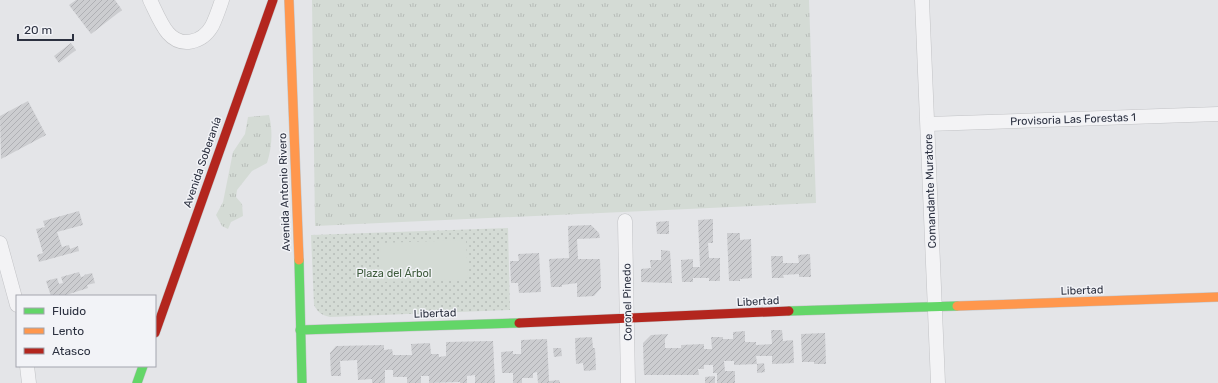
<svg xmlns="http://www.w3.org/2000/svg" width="1218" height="383" viewBox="0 0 1218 383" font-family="Rubik,sans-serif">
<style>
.grass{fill:url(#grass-tufts)}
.park{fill:url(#park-dots)}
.pitch{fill:#d4dbd5}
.building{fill:url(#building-hatch)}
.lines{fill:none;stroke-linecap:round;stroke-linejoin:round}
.street-casing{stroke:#c2c3c6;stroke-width:15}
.fast-casing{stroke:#c2c3c6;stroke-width:10}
.slow-casing{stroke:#c2c3c6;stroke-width:10}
.jam-casing{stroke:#c2c3c6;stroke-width:10}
.street{stroke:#f3f3f5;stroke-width:14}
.fast{stroke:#63d668;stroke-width:9}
.slow{stroke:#ff974d;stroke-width:9}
.jam{stroke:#b3261e;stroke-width:9}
.labels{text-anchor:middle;stroke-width:3;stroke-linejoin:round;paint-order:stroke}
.street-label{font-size:11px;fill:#2c3140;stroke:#f2f3f7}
.park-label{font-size:11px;fill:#3d5a3b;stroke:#f2f3f7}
</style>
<defs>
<pattern id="grass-tufts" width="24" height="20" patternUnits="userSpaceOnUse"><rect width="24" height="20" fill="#d4dbd5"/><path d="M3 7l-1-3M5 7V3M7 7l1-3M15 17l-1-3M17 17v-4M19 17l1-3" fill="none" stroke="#b6bcb8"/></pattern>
<pattern id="park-dots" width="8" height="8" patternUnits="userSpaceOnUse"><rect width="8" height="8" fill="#d4dbd5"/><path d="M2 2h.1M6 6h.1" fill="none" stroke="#b6bcb8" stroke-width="1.8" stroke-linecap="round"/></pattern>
<pattern id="building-hatch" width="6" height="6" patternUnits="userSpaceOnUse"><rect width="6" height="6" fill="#cccdd0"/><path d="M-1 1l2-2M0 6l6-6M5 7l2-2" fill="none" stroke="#afb0b4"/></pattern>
</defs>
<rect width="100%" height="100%" fill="#e4e5e8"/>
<!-- grass -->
<g class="grass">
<path d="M 312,0 L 809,0 L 816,203 L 315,226 Z"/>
<path d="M 269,115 C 273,131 272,148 267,163 L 252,171 L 237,190 L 236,197 L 242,204 L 243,216 L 231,222 L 228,229 L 222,226 L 216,215 L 223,202 L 233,152 L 245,134 L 248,117 Z"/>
</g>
<!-- park -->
<path class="park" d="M 508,228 L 510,310 L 330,317 C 322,315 318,313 314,305 L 311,235 Z"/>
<!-- pitch -->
<path class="pitch" d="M 466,240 L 468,279 L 382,282 L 380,243 Z"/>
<!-- building -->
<g class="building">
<path d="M 76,0 L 115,0 L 122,10 L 91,34 L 69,5 Z"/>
<path d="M 71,43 L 76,50 L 59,63 L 54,56 Z"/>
<path d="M 28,101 L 46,135 L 1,159 L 0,116 Z"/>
<path d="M 79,211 L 83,225 L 57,232 L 62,247 L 69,245 L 70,249 L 78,246 L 79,251 L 39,262 L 37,255 L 43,253 L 36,229 L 45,227 L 43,221 Z"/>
<path d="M 713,219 L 713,243 L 708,243 L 709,258 L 720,258 L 720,281 L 709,281 L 709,278 L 693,278 L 693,282 L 682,282 L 681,260 L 693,259 L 693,267 L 700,267 L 698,220 Z"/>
<path d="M 669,221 L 669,234 L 657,234 L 656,222 Z"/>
<path d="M 591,225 L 599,233 L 600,238 L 577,239 L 578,259 L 600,259 L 601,288 L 594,296 L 577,297 L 577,283 L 562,285 L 562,287 L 551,287 L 549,259 L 569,258 L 568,226 Z"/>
<path d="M 727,233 L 740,233 L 740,240 L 751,239 L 752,278 L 740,279 L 740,281 L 729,281 Z"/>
<path d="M 661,250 L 670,251 L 672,283 L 641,282 L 641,269 L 651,268 L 650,260 L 661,260 Z"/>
<path d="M 539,253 L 541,292 L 519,293 L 518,283 L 511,283 L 510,261 L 519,261 L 518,254 Z"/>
<path d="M 810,254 L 811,277 L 799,277 L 799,274 L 783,275 L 784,278 L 772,278 L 771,256 L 783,256 L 783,263 L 799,263 L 798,255 Z"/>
<path d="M 79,272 L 81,277 L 85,276 L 84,275 L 92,273 L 95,283 L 87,285 L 88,288 L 66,295 L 66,296 L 51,296 L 46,281 L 57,278 L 59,284 L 63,283 L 61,277 Z"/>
<path d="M 771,330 L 782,330 L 783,341 L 793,340 L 794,363 L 772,364 L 772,356 L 756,356 L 757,364 L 734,365 L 734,361 L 724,361 L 725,371 L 735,371 L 735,383 L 717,383 L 717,373 L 713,373 L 713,365 L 704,365 L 704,369 L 698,369 L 699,375 L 644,375 L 643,343 L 651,335 L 668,334 L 665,339 L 665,348 L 681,348 L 681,345 L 704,344 L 704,349 L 712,349 L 711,337 L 723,337 L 723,339 L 733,339 L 733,332 L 745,331 L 745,342 L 756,342 L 756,345 L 772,344 Z"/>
<path d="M 825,333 L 826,364 L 814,364 L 814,362 L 802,362 L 801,334 Z"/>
<path d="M 592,337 L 593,348 L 595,348 L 596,370 L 584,371 L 583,363 L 576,364 L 575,338 Z"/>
<path d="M 547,339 L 549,381 L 559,380 L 560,383 L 538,383 L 537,372 L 533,373 L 533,378 L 522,378 L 522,383 L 513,383 L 513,373 L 502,373 L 501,352 L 513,351 L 513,354 L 521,354 L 521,340 Z"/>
<path d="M 493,341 L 495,383 L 475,383 L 475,375 L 467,376 L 467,383 L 460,383 L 460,382 L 429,383 L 429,376 L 421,376 L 421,383 L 407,383 L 407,377 L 393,377 L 393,370 L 385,370 L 385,383 L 372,383 L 372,379 L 358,380 L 357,360 L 340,361 L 341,376 L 331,376 L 330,353 L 336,346 L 384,345 L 384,350 L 392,349 L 393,355 L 412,355 L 411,344 L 430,343 L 431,354 L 439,354 L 439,357 L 446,356 L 446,342 Z"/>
<path d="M 553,348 L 561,348 L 562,356 L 554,357 Z"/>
<path d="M 764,363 L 765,372 L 757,373 L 757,364 Z"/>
<path d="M 715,376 L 715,383 L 705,383 L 705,377 Z"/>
</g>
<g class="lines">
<!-- street casing -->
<g class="street-casing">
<g id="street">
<path d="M 150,0 C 155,10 161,25 168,33 C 181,48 202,43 212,26 C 216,18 219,9 222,0"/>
<path d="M 922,0 L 938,383"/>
<path d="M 928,124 L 1218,114"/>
<path d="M 625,221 L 628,383"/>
<path d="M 0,243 L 17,305"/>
<path d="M 27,366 L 29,383"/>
</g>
</g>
<!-- fast casing -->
<g class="fast-casing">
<g id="fast">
<path d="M 299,260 L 302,383"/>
<path d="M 789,311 L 957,306"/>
<path d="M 300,330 L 519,323"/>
<path d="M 137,383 L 143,366"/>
</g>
</g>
<!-- slow casing -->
<g class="slow-casing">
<g id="slow">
<path d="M 289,0 L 299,260"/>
<path d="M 957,306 L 1218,297"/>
</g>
</g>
<!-- jam casing -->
<g class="jam-casing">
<g id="jam">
<path d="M 519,323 L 789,311"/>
<path d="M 155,333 L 273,0"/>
</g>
</g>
<!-- street -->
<use href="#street" class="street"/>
<!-- fast -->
<use href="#fast" class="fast"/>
<!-- slow -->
<use href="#slow" class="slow"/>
<!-- jam -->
<use href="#jam" class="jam"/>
</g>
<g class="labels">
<!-- street labels -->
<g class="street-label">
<text transform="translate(1073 119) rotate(-2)" y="4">Provisoria Las Forestas 1</text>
<text transform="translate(202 162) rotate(-71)" y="4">Avenida Soberanía</text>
<text transform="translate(930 191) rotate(-92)" y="4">Comandante Muratore</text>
<text transform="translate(284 192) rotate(-92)" y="4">Avenida Antonio Rivero</text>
<text transform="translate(1082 290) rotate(-2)" y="4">Libertad</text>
<text transform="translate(758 301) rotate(-3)" y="4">Libertad</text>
<text transform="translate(627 302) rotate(-91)" y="4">Coronel Pinedo</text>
<text transform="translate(435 313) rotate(-2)" y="4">Libertad</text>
</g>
<!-- park labels -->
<g class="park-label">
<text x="394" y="277">Plaza del Árbol</text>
</g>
</g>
<!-- legend -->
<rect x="16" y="295" width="140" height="72" fill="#f2f3f7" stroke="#a3a5ae"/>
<rect x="24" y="308" width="20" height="6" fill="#63d668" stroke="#a3a5ae"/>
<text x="52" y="315" font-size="12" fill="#2c3140">Fluido</text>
<rect x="24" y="328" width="20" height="6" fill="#ff974d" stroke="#a3a5ae"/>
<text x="52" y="335" font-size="12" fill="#2c3140">Lento</text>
<rect x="24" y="348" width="20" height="6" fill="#b3261e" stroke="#a3a5ae"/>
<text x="52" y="355" font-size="12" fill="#2c3140">Atasco</text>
<!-- scale -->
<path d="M18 34v6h55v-6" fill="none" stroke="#2c3140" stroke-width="2"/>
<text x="24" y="34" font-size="12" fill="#2c3140" stroke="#f2f3f7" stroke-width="3" paint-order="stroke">20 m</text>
</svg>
